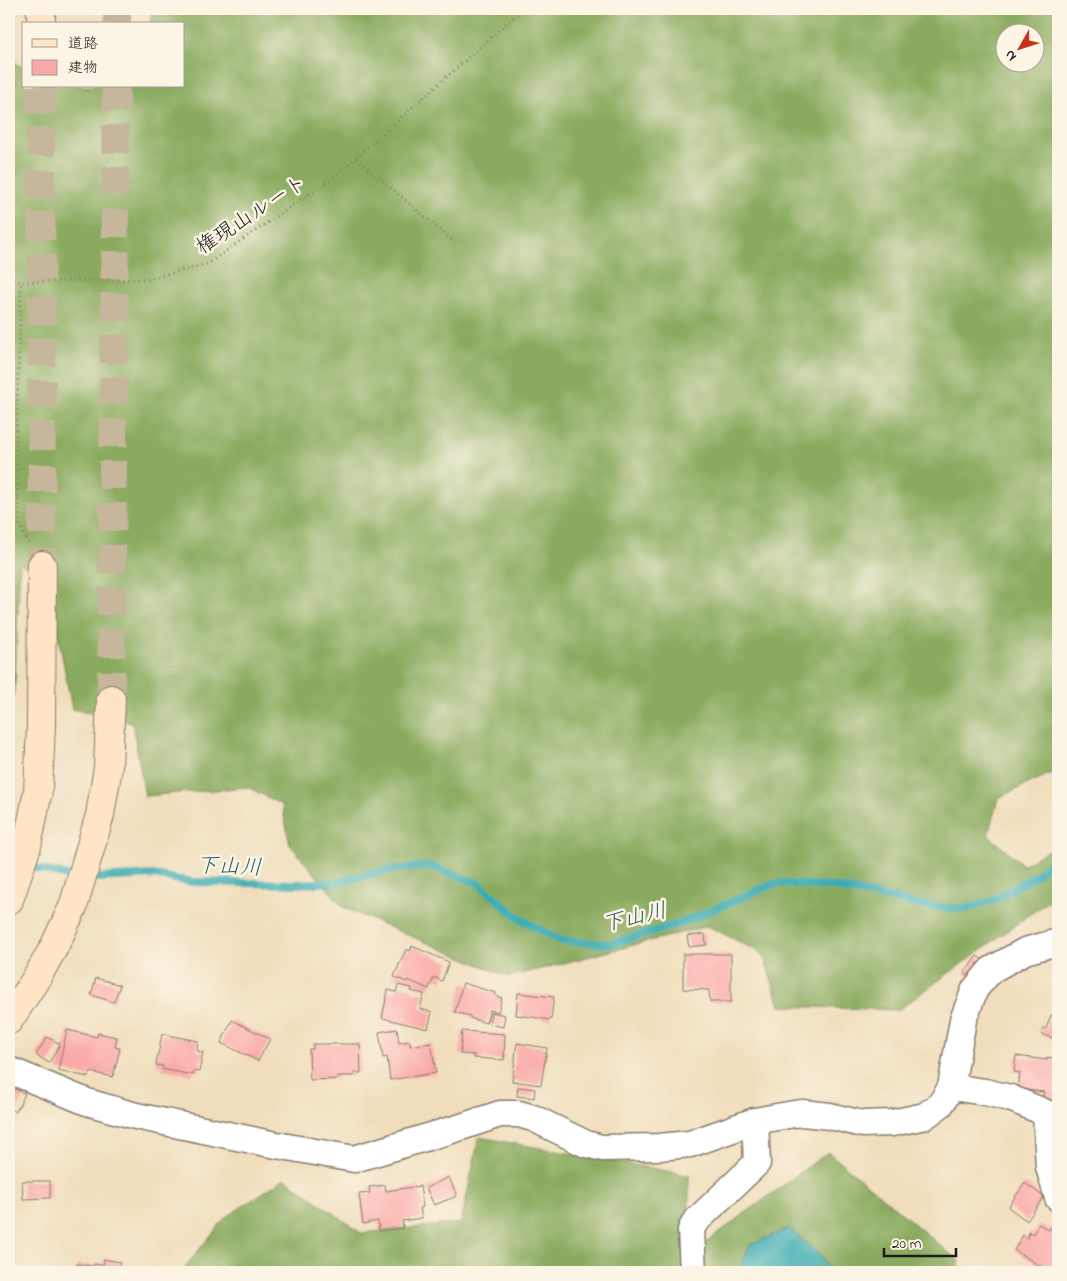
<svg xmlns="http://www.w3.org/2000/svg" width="1067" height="1281" viewBox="0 0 1067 1281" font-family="'Indie Flower','Klee One',sans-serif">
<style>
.forest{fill:#8aab5f;stroke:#53643e;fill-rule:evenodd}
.water{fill:#39abb2;stroke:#2a6467}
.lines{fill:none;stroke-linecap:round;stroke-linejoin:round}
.stream{stroke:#39abb2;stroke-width:8}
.building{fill:#faa8a7}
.secondary-tunnel{stroke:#c6b69b;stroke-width:28;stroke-dasharray:28 14;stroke-linecap:butt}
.street-casing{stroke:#867c6c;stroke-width:29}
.secondary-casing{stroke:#867c6c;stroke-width:30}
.path{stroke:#867c6c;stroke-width:3;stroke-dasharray:1 4;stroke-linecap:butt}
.street{stroke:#fff;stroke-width:26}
.secondary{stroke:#ffe4c6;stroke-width:28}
.labels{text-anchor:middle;stroke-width:5;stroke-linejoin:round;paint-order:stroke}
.street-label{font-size:21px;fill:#1c1c1c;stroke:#fcf5e5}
.water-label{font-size:22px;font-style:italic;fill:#295c60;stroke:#fcf5e5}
</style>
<rect width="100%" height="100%" fill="#fcf5e5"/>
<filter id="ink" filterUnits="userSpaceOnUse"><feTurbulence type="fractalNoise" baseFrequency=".02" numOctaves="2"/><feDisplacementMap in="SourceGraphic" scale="10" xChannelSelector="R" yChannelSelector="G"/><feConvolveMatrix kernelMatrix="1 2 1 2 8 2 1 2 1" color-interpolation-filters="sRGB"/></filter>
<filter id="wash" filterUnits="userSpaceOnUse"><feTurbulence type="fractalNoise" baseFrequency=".0096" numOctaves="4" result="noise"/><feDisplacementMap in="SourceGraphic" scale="20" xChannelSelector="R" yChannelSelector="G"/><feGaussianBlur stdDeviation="1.12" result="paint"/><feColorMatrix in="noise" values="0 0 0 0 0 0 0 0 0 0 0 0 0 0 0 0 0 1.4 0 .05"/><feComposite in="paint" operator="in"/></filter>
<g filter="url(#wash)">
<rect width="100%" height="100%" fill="#f0ddbb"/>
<!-- forest -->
<g class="forest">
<path d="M 152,9 L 1058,9 L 1058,770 L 998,798 L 988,835 L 1023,865 L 1058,845 L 1058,894 L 898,1010 L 780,1006 L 763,954 L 708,926 L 509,977 L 344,908 L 290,845 L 282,805 L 248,787 L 145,796 L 132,722 L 72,709 L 49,586 L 20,562 L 15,683 L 9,725 L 9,58 L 24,69 L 24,86 L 184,86 L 184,24 L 150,24 ZM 1004,32 L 1034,32 L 1034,62 L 1004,62 Z"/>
<path d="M 479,1137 L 689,1175 L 689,1255 L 828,1152 L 959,1261 L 960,1272 L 181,1272 L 225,1218 L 285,1178 L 361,1233 L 461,1223 Z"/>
</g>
<!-- water -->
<path class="water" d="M 789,1228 L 821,1256 L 830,1272 L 738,1272 L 750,1245 Z"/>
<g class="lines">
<!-- stream -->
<g class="stream">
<path d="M 35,868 L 76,878"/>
<path d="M 97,878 L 153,875 L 192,882 L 296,884 L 338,882 L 388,870 L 430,866 L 478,883 L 519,918 L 561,941 L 611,944 L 679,924 L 776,883 L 834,887 L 925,906 L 964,909 L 994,900 L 1036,875 L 1058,857"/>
</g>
</g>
<g id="blocks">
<!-- building -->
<g class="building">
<path d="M 705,934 L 706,945 L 689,947 L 687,936 Z"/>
<path d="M 412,946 L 449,962 L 442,981 L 434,977 L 429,989 L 408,980 L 407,982 L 394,977 L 406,949 L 410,951 Z"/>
<path d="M 683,954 L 731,954 L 731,1002 L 710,1002 L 709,990 L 683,989 Z"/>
<path d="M 977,956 L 986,962 L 972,979 L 964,973 Z"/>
<path d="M 96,978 L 120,985 L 114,1002 L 91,995 Z"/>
<path d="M 463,983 L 496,993 L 495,996 L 502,998 L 498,1012 L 490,1010 L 486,1023 L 470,1018 L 470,1016 L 455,1012 Z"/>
<path d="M 398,985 L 412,988 L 411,991 L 424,994 L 420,1009 L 432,1012 L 428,1029 L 382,1018 L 388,990 L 396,992 Z"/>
<path d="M 518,993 L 554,997 L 551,1020 L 516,1015 Z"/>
<path d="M 491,1012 L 505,1015 L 503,1027 L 489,1024 Z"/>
<path d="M 1056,1013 L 1058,1014 L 1058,1040 L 1041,1034 L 1043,1028 L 1046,1029 L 1051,1015 L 1055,1017 Z"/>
<path d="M 232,1020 L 270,1039 L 258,1061 L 221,1043 Z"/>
<path d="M 397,1029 L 399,1043 L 410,1041 L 410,1046 L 431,1043 L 436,1073 L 390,1080 L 387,1057 L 383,1058 L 379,1032 Z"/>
<path d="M 67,1030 L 97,1037 L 98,1033 L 117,1037 L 115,1047 L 120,1048 L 113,1077 L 90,1072 L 88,1077 L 58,1070 Z"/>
<path d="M 462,1031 L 505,1034 L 504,1060 L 474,1058 L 474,1055 L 460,1054 Z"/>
<path d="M 162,1034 L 198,1041 L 197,1051 L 203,1052 L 199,1072 L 193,1071 L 193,1075 L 162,1069 L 163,1066 L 156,1065 Z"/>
<path d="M 47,1037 L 60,1044 L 49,1063 L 36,1055 Z"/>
<path d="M 517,1043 L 547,1048 L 541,1085 L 512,1081 Z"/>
<path d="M 313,1044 L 360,1044 L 361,1073 L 354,1072 L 354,1076 L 338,1076 L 338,1079 L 310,1080 L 309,1049 L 313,1049 Z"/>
<path d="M 1016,1056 L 1047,1060 L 1047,1057 L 1058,1059 L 1058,1103 L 1043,1101 L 1044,1092 L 1018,1089 L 1020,1073 L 1014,1072 Z"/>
<path d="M 9,1086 L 25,1094 L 16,1112 L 9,1109 Z"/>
<path d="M 518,1087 L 535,1089 L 534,1098 L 517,1096 Z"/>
<path d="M 449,1177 L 457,1196 L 434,1205 L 426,1188 Z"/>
<path d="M 22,1181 L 50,1181 L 50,1198 L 23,1199 Z"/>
<path d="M 1025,1183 L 1044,1197 L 1027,1221 L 1008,1207 Z"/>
<path d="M 385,1185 L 386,1191 L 420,1186 L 423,1207 L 420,1208 L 422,1218 L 402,1221 L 403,1228 L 379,1231 L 378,1221 L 363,1224 L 359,1194 L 370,1193 L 369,1187 Z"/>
<path d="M 1039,1224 L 1049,1230 L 1051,1227 L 1058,1231 L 1058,1272 L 1050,1272 L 1014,1250 L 1023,1235 L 1027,1238 L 1029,1232 L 1033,1234 Z"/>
<path d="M 104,1259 L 120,1262 L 118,1272 L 92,1272 L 94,1264 L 103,1265 Z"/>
<path d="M 77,1264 L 92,1266 L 91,1272 L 76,1272 Z"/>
</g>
</g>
</g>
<g filter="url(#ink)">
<use href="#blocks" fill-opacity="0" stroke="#867c6c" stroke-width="1"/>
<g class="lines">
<!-- secondary-tunnel -->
<g class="secondary-tunnel">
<path d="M 117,24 L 117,9"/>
<path d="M 41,86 L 42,565"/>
<path d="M 111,699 L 116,86"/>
</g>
<!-- street casing -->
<g class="street-casing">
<g id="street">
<path d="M 9,1070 L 87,1102 L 136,1116 L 271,1144 L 354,1159 L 458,1128 L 500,1114 L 519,1114 L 533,1118 L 586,1144 L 602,1148 L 659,1147 L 690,1144 L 755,1121 L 794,1114 L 803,1113 L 830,1116 L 862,1124 L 892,1123 L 925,1116 L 941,1104 L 951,1087 L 963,1020 L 975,989 L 991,970 L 1025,951 L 1058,942"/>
<path d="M 951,1087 L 985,1092 L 1010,1098 L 1046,1113 L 1049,1167 L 1058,1198"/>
<path d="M 693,1272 L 691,1230 L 695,1222 L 757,1163 L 755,1121"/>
</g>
</g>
<!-- secondary casing -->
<g class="secondary-casing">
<g id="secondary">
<path d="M 41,24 L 41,9"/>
<path d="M 9,900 L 27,846 L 38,791 L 41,727 L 42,565"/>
<path d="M 9,1020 L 36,979 L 54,947 L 73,907 L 100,815 L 108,767 L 111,699"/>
</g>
</g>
<!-- path -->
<g class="path">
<path d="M 356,158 L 452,240"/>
<path d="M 9,278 L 21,282"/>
<path d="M 29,543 L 19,524 L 16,444 L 21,282 L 148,279 L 207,264 L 334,177 L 523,9"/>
</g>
<!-- street -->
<use href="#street" class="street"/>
<!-- secondary -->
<use href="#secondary" class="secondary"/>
</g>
</g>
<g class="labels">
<!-- street labels -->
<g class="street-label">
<text transform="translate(251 214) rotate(-33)" y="7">権現山ルート</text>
</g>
<!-- water labels -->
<g class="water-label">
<text transform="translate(229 865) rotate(2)" y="8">下山川</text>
<text transform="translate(634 916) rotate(-13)" y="8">下山川</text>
</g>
</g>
<!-- margin -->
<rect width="1067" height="1281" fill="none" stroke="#fcf5e5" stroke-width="30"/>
<!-- legend -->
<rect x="22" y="22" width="162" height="65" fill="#fcf5e5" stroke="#a29e95"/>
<rect x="32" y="39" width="25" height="8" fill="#ffe4c6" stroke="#a29e95"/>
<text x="68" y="48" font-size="15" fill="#1c1c1c">道路</text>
<rect x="32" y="60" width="25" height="15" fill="#faa8a7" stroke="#a29e95"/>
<text x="68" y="72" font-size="15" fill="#1c1c1c">建物</text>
<!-- north arrow -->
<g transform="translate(1020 48) rotate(231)"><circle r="24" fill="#fcf5e5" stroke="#a29e95"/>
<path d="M0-4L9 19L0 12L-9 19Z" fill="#c8321e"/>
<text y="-8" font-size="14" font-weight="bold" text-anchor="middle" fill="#1c1c1c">N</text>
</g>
<!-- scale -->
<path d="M884 1248v8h72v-8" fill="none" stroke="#1c1c1c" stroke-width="2.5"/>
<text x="892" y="1248" font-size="15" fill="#1c1c1c" stroke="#fcf5e5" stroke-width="4" paint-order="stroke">20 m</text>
</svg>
